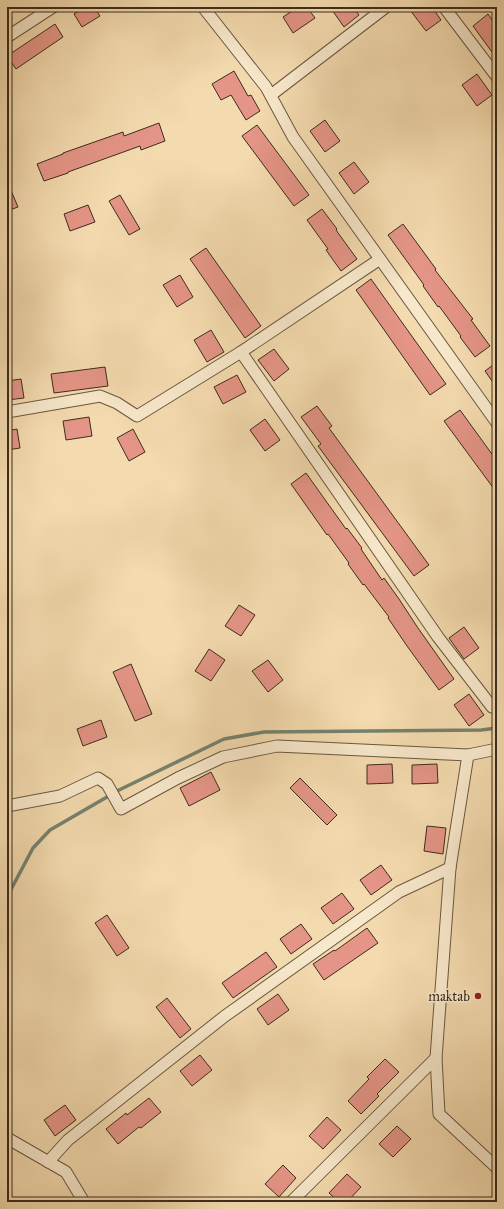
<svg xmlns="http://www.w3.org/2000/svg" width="504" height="1209" viewBox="0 0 504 1209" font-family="'IM FELL Great Primer',serif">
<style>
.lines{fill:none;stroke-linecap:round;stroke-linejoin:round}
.stream{stroke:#75826f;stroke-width:3.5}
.building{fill:#e59587;stroke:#3b2c1c}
.street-casing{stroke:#695841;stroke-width:13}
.street{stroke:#f8e8cb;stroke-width:11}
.poi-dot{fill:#8f2418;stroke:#f8e8cb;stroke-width:1.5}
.labels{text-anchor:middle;stroke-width:3;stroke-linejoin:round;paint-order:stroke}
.poi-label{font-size:14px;fill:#3b2c1c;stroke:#f8e8cb;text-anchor:end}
</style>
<rect width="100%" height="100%" fill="#f4dbaf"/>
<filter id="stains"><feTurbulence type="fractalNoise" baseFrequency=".005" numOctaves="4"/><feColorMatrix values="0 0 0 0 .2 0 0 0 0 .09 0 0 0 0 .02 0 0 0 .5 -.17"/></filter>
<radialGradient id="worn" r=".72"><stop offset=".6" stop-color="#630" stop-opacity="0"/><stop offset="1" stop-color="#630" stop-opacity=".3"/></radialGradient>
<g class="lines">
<!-- stream -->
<g class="stream">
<path d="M 117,791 L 224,739 L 264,732 L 481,730 L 497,728"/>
<path d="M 7,897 L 33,848 L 50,830 L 107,797"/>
</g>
</g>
<!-- building -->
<g class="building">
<path d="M 85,7 L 94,7 L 100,16 L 82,27 L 74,14 Z"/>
<path d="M 298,7 L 307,7 L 315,18 L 293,33 L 283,17 Z"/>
<path d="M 330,7 L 353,7 L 359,15 L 344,27 Z"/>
<path d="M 415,7 L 432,7 L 441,20 L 426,31 L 410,10 Z"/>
<path d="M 488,14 L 497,27 L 497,59 L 473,26 Z"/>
<path d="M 55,24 L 63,37 L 16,69 L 7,56 Z"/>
<path d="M 234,71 L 248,96 L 251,95 L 260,111 L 246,120 L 231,95 L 221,100 L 212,84 Z"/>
<path d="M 477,74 L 492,95 L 477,106 L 462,85 Z"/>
<path d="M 325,120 L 340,141 L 325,152 L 310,131 Z"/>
<path d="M 159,123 L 165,141 L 141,150 L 140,146 L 68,172 L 68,173 L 44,181 L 37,164 L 63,154 L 63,153 L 123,132 L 124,136 Z"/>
<path d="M 257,125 L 309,195 L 294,206 L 242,136 Z"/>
<path d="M 354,162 L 369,182 L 354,194 L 339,173 Z"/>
<path d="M 7,181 L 18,207 L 7,211 Z"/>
<path d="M 120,195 L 140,229 L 129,235 L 109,201 Z"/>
<path d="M 88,205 L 95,222 L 70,231 L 64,214 Z"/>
<path d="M 322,209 L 337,229 L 336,230 L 357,259 L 341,271 L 326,250 L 328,249 L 307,220 Z"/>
<path d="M 403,224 L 436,269 L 435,270 L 473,319 L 471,320 L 490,346 L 475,357 L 460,337 L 461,336 L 439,306 L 438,307 L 423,286 L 424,285 L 388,235 Z"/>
<path d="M 206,248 L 261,326 L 245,338 L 190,259 Z"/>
<path d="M 180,275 L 193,297 L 177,307 L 163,285 Z"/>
<path d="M 371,279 L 446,384 L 430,395 L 356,290 Z"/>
<path d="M 211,330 L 224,352 L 207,362 L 194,340 Z"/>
<path d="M 274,349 L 289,369 L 274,381 L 258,360 Z"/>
<path d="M 497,362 L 497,388 L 485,371 Z"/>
<path d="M 105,367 L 108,386 L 54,393 L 51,374 Z"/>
<path d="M 237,375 L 246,392 L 223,404 L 214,387 Z"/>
<path d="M 21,379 L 24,398 L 7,400 L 7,381 Z"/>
<path d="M 317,406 L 332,426 L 329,428 L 429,565 L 414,576 L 318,446 L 321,444 L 301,417 Z"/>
<path d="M 460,410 L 497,461 L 497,493 L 444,421 Z"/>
<path d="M 89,417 L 92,436 L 66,440 L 63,421 Z"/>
<path d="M 265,419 L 280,440 L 265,451 L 250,430 Z"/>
<path d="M 17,429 L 20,448 L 7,450 L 7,431 Z"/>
<path d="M 133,429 L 145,452 L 129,461 L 117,438 Z"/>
<path d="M 306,473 L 346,529 L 347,528 L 362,548 L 361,549 L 382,580 L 384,578 L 399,599 L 418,628 L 454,679 L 439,690 L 407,646 L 388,618 L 389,617 L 364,584 L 363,585 L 348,564 L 349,563 L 328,534 L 327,535 L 291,484 Z"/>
<path d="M 239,605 L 255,615 L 241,636 L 225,626 Z"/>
<path d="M 464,627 L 479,648 L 464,659 L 449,638 Z"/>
<path d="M 209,649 L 225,660 L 211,681 L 195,671 Z"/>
<path d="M 268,660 L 283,680 L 268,692 L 252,671 Z"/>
<path d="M 131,664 L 152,714 L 135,721 L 113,672 Z"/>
<path d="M 469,694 L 484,715 L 469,726 L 454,705 Z"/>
<path d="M 101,720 L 107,737 L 83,746 L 77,729 Z"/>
<path d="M 392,764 L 393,783 L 367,784 L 367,765 Z"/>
<path d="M 437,764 L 438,783 L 412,784 L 412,765 Z"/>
<path d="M 211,772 L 220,790 L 189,806 L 180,788 Z"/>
<path d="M 300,778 L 337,815 L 327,825 L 290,788 Z"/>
<path d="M 427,826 L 446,828 L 443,854 L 424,851 Z"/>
<path d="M 381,865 L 392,880 L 371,895 L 360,880 Z"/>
<path d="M 342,893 L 354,909 L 333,924 L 321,908 Z"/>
<path d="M 107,915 L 129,948 L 117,956 L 95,923 Z"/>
<path d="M 301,924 L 312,939 L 291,954 L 280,939 Z"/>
<path d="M 367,928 L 378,943 L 324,980 L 313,964 L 334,950 L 335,951 Z"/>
<path d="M 266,952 L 277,967 L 233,998 L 222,983 Z"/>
<path d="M 278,994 L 289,1010 L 268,1025 L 257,1009 Z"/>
<path d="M 167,998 L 191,1029 L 180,1038 L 156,1007 Z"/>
<path d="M 200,1055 L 212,1070 L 192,1086 L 180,1071 Z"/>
<path d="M 385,1059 L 399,1072 L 377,1094 L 379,1096 L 361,1114 L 348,1101 L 369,1079 L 367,1077 Z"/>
<path d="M 149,1098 L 161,1112 L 141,1128 L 139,1127 L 118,1144 L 106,1129 L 126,1113 L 127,1115 Z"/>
<path d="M 65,1105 L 76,1120 L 55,1136 L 44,1120 Z"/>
<path d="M 327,1117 L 341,1130 L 323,1149 L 309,1136 Z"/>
<path d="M 397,1126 L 411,1139 L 393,1157 L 379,1144 Z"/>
<path d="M 283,1165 L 296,1178 L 279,1197 L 265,1184 Z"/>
<path d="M 347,1174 L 361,1187 L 347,1202 L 339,1202 L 329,1193 Z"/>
</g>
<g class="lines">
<!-- street casing -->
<g class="street-casing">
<g id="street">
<path d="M 203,7 L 266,87 L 293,137 L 497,423"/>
<path d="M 444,7 L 497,77"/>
<path d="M 7,37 L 53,7"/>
<path d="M 271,95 L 386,7"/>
<path d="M 241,352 L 438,637 L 492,707"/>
<path d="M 7,412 L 100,396 L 117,403 L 137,416 L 241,352 L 380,259"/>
<path d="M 468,755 L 450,868 L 436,1058 L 439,1114 L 497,1168"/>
<path d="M 7,806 L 60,796 L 98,778 L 107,784 L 121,809 L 178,778 L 223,757 L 277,746 L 468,755 L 497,749"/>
<path d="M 7,1138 L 66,1172 L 84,1202"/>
<path d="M 48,1162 L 68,1140 L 225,1016 L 399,892 L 450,868"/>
<path d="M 291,1202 L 436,1058"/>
</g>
</g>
<!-- street -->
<use href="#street" class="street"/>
</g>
<!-- markers -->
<circle class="poi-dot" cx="478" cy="996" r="4"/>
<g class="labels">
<!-- poi labels -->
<g class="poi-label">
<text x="470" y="1001">maktab</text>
</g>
</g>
<!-- margin -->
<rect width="504" height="1209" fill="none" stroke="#f4dbaf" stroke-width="24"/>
<rect x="8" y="8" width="488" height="1193" fill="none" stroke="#3b2c1c" stroke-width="2"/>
<rect x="12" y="12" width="480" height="1185" fill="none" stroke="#3b2c1c"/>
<rect width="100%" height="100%" filter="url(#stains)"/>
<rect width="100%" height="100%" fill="url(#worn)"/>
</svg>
